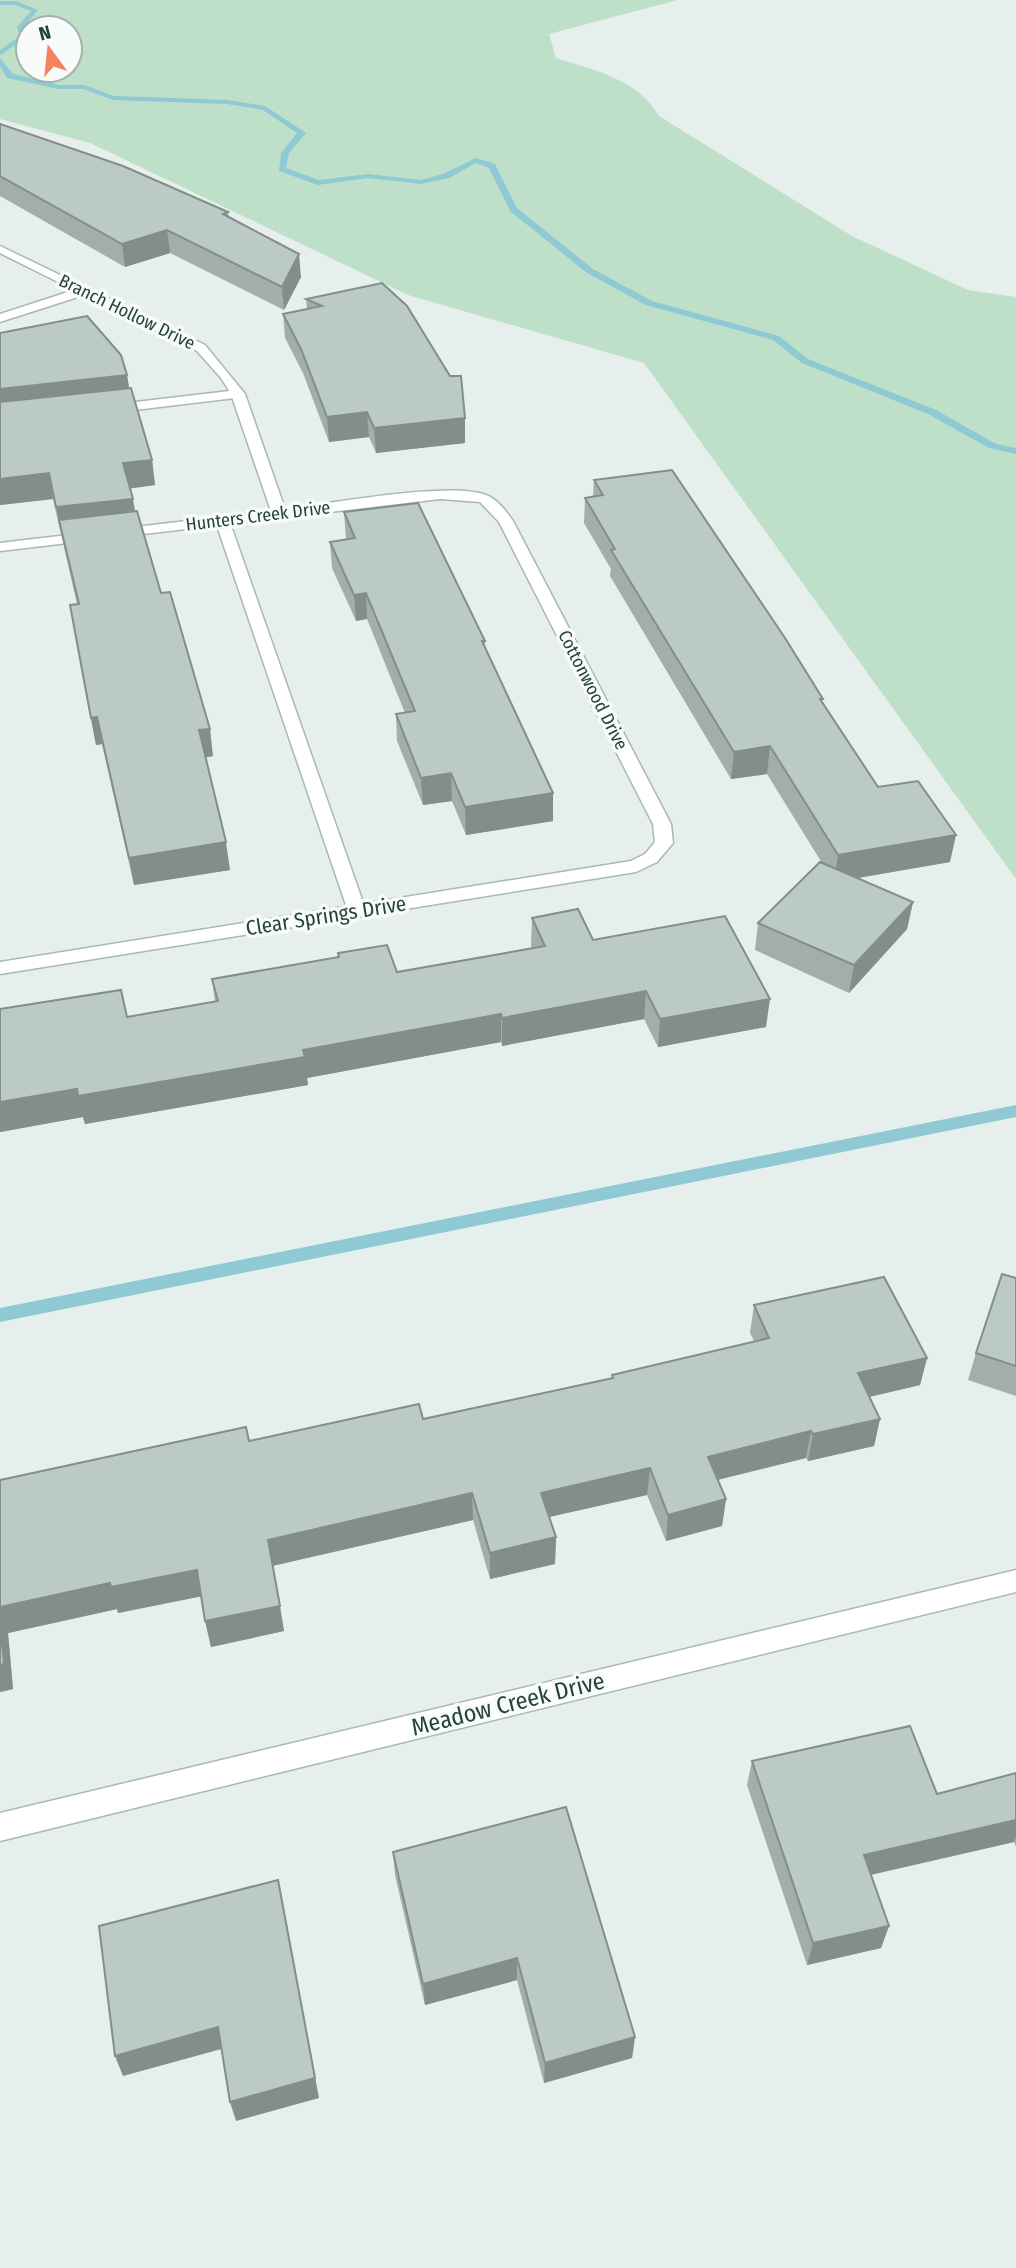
<svg xmlns="http://www.w3.org/2000/svg" width="1016" height="2268" viewBox="0 0 1016 2268" font-family="'Fira Sans Condensed',sans-serif">
<style>
.green{fill:#bfe0c8;fill-rule:evenodd}
.lines{fill:none;stroke-linecap:round;stroke-linejoin:round}
.stream{fill:#8ec9d4;fill-rule:evenodd}
.lane-casing{stroke:#a8b8b2;stroke-width:3}
.street-casing{stroke:#a8b8b2;stroke-width:3}
.lane{fill:#fff;fill-rule:evenodd}
.street{fill:#fff;fill-rule:evenodd}
.wall{fill:#a1aea9}
.shaded-wall{fill:#838d89}
.building{fill:#bbcac4;stroke:#838d89;stroke-width:2}
.labels{text-anchor:middle;stroke-width:7;stroke-linejoin:round;paint-order:stroke}
.far-street-label{font-size:18px;fill:#24423a;stroke:#f7fbf9}
.street-label{font-size:21px;fill:#24423a;stroke:#f7fbf9}
.near-street-label{font-size:24px;fill:#24423a;stroke:#f7fbf9}
</style>
<rect width="100%" height="100%" fill="#e6efeb"/>
<!-- green -->
<path class="green" d="M 0,0 L 678,0 L 549,34 L 556,58 C 594,70 638,79 659,116 L 852,236 L 968,290 L 1016,297 L 1016,879 L 644,363 L 408,295 L 90,143 L 0,119 ZM 28,28 L 70,28 L 70,70 L 28,70 Z"/>
<g class="lines">
<!-- stream -->
<g class="stream">
<path d="M 0,1 L 16,1 L 38,10 L 24,27 L 26,38 L 0,55 L 0,50 L 20,36 L 17,27 L 31,11 L 15,5 L 0,5 Z"/>
<path d="M 0,58 L 13,74 L 59,85 L 84,85 L 114,96 L 227,100 L 265,106 L 306,133 L 289,153 L 286,168 L 319,180 L 368,174 L 421,180 L 443,174 L 476,158 L 495,164 L 517,208 L 593,269 L 652,301 L 779,336 L 808,359 L 936,410 L 996,444 L 1016,448 L 1016,454 L 989,448 L 928,414 L 802,363 L 773,340 L 646,305 L 587,273 L 510,211 L 489,168 L 476,163 L 449,178 L 421,184 L 368,178 L 318,185 L 279,171 L 281,153 L 297,133 L 263,110 L 227,104 L 113,100 L 83,89 L 59,89 L 7,78 L 0,66 Z"/>
<path d="M 1016,1105 L 1016,1117 L 0,1322 L 0,1308 Z"/>
</g>
<!-- lane casing -->
<g class="lane-casing">
<g id="lane">
<path d="M 238,390 L 243,391 L 243,397 L 110,413 L 103,409 L 110,405 Z"/>
<path d="M 222,516 L 229,520 L 366,911 L 364,915 L 357,917 L 348,911 L 215,520 Z"/>
</g>
</g>
<!-- street casing -->
<g class="street-casing">
<g id="street">
<path d="M 0,246 L 205,345 L 245,394 L 285,509 C 329,504 450,481 486,495 C 498,500 506,511 513,521 L 671,824 L 673,843 L 657,862 L 636,872 L 0,974 L 0,962 L 631,861 L 645,854 L 655,842 L 653,824 L 499,522 L 480,502 L 440,499 L 0,551 L 0,543 L 271,511 L 231,394 L 221,378 L 197,351 L 84,295 L 0,322 L 0,314 L 74,290 L 0,253 Z"/>
<path d="M 1016,1570 L 1016,1592 L 0,1841 L 0,1813 Z"/>
</g>
</g>
<!-- lane -->
<use href="#lane" class="lane"/>
<!-- street -->
<use href="#street" class="street"/>
</g>
<!-- wall -->
<g class="wall">
<path d="M 0,124 L 228,212 L 229,217 L 301,277 L 284,310 L 170,253 L 125,267 L 0,196 Z"/>
<path d="M 382,283 L 465,443 L 376,453 L 369,437 L 329,442 L 303,373 L 285,338 L 283,314 L 307,310 L 306,299 Z"/>
<path d="M 127,375 L 129,388 L 152,460 L 155,485 L 130,488 L 135,511 L 213,756 L 206,757 L 230,870 L 134,885 L 102,744 L 96,745 L 85,688 L 77,604 L 53,499 L 0,505 Z"/>
<path d="M 594,480 L 823,704 L 878,787 L 950,862 L 858,878 L 913,902 L 907,929 L 849,993 L 755,950 L 758,923 L 822,863 L 767,774 L 731,779 L 610,576 L 611,569 L 584,523 L 585,498 L 593,497 Z"/>
<path d="M 344,512 L 485,641 L 485,647 L 553,821 L 466,835 L 452,801 L 423,805 L 397,741 L 396,714 L 405,713 L 367,619 L 356,621 L 332,568 L 330,542 L 346,539 Z"/>
<path d="M 532,918 L 593,940 L 766,1027 L 658,1047 L 644,1019 L 502,1046 L 501,1042 L 307,1078 L 308,1085 L 85,1124 L 83,1117 L 0,1132 L 0,1009 L 127,1017 L 215,1002 L 212,979 L 338,957 L 338,953 L 397,972 L 532,948 L 531,946 Z"/>
<path d="M 1016,1278 L 1016,1396 L 968,1380 L 976,1353 Z"/>
<path d="M 754,1305 L 927,1358 L 920,1385 L 869,1397 L 880,1419 L 874,1446 L 808,1461 L 806,1458 L 718,1480 L 726,1499 L 722,1526 L 666,1541 L 647,1495 L 549,1517 L 556,1537 L 555,1564 L 490,1579 L 473,1520 L 272,1566 L 284,1631 L 211,1647 L 201,1596 L 118,1613 L 117,1609 L 8,1633 L 13,1689 L 0,1692 L 0,1480 L 249,1441 L 423,1419 L 612,1378 L 612,1375 L 754,1341 L 750,1333 Z"/>
<path d="M 752,1761 L 937,1794 L 1016,1773 L 1016,1847 L 1014,1842 L 871,1875 L 889,1926 L 881,1948 L 807,1965 L 747,1785 Z"/>
<path d="M 393,1852 L 635,2037 L 632,2058 L 544,2083 L 517,1980 L 425,2005 L 395,1875 Z"/>
</g>
<!-- shaded-wall -->
<g class="shaded-wall">
<path d="M 167,230 L 170,253 L 125,267 L 122,244 Z"/>
<path d="M 299,254 L 301,277 L 284,310 L 282,287 Z"/>
<path d="M 127,375 L 131,400 L 0,414 L 0,389 Z"/>
<path d="M 367,412 L 369,437 L 329,442 L 327,417 Z"/>
<path d="M 465,418 L 465,443 L 376,453 L 374,428 Z"/>
<path d="M 152,460 L 155,485 L 127,489 L 123,463 Z"/>
<path d="M 49,473 L 53,499 L 0,505 L 0,479 Z"/>
<path d="M 133,499 L 137,524 L 59,520 L 61,533 L 56,507 Z"/>
<path d="M 366,593 L 367,619 L 356,621 L 354,595 Z"/>
<path d="M 97,717 L 102,744 L 96,745 L 91,718 Z"/>
<path d="M 210,729 L 213,756 L 203,758 L 199,730 Z"/>
<path d="M 770,746 L 767,774 L 731,779 L 734,752 Z"/>
<path d="M 451,773 L 452,801 L 423,805 L 421,778 Z"/>
<path d="M 553,793 L 553,821 L 466,835 L 465,807 Z"/>
<path d="M 956,835 L 950,862 L 834,882 L 838,855 Z"/>
<path d="M 226,842 L 230,870 L 134,885 L 129,858 Z"/>
<path d="M 913,902 L 907,929 L 849,993 L 854,965 Z"/>
<path d="M 646,991 L 644,1019 L 502,1046 L 502,1018 Z"/>
<path d="M 770,999 L 766,1027 L 658,1047 L 660,1019 Z"/>
<path d="M 501,1014 L 501,1042 L 307,1078 L 308,1085 L 85,1124 L 83,1117 L 0,1132 L 0,1102 L 303,1050 Z"/>
<path d="M 927,1358 L 920,1385 L 852,1401 L 858,1373 Z"/>
<path d="M 880,1419 L 874,1446 L 808,1461 L 813,1434 Z"/>
<path d="M 811,1431 L 806,1458 L 704,1483 L 708,1457 Z"/>
<path d="M 650,1468 L 647,1495 L 540,1519 L 541,1493 Z"/>
<path d="M 472,1493 L 473,1520 L 272,1566 L 268,1540 Z"/>
<path d="M 726,1499 L 722,1526 L 666,1541 L 668,1515 Z"/>
<path d="M 556,1537 L 555,1564 L 490,1579 L 490,1553 Z"/>
<path d="M 197,1570 L 203,1596 L 118,1613 L 117,1609 L 8,1633 L 13,1689 L 0,1692 L 0,1607 L 110,1583 Z"/>
<path d="M 280,1606 L 284,1631 L 211,1647 L 205,1621 Z"/>
<path d="M 1016,1820 L 1016,1837 L 1014,1842 L 856,1878 L 864,1855 Z"/>
<path d="M 278,1880 L 319,2098 L 236,2121 L 230,2102 Z"/>
<path d="M 889,1926 L 881,1948 L 807,1965 L 813,1943 Z"/>
<path d="M 517,1958 L 517,1980 L 425,2005 L 423,1984 Z"/>
<path d="M 218,2027 L 225,2048 L 123,2076 L 115,2056 Z"/>
<path d="M 635,2037 L 632,2058 L 544,2083 L 545,2063 Z"/>
</g>
<!-- building -->
<g class="building">
<path d="M 0,124 L 123,166 L 228,212 L 223,214 L 299,254 L 282,287 L 167,230 L 122,244 L 0,176 Z"/>
<path d="M 382,283 L 407,306 L 450,376 L 461,376 L 465,418 L 374,428 L 367,412 L 327,417 L 301,349 L 283,314 L 322,306 L 306,299 Z"/>
<path d="M 87,316 L 121,355 L 127,375 L 0,389 L 0,333 Z"/>
<path d="M 131,388 L 152,460 L 123,463 L 133,499 L 56,507 L 49,473 L 0,479 L 0,402 Z"/>
<path d="M 672,470 L 785,638 L 823,699 L 820,699 L 878,787 L 918,781 L 956,835 L 838,855 L 770,746 L 734,752 L 611,550 L 615,549 L 585,498 L 603,495 L 594,480 Z"/>
<path d="M 418,503 L 485,641 L 482,641 L 553,793 L 465,807 L 451,773 L 421,778 L 396,714 L 415,711 L 366,593 L 354,595 L 330,542 L 355,538 L 344,512 Z"/>
<path d="M 137,511 L 161,593 L 170,592 L 210,729 L 199,730 L 226,842 L 129,858 L 97,717 L 91,718 L 70,605 L 79,604 L 59,520 Z"/>
<path d="M 820,862 L 913,902 L 854,965 L 758,923 Z"/>
<path d="M 578,909 L 593,940 L 725,916 L 770,999 L 660,1019 L 646,991 L 502,1018 L 501,1014 L 303,1050 L 305,1057 L 78,1096 L 77,1089 L 0,1102 L 0,1009 L 121,990 L 127,1017 L 218,1001 L 212,979 L 339,957 L 338,953 L 387,945 L 397,972 L 545,946 L 532,918 Z"/>
<path d="M 1002,1274 L 1016,1278 L 1016,1366 L 976,1353 Z"/>
<path d="M 884,1277 L 927,1358 L 858,1373 L 880,1419 L 813,1434 L 811,1431 L 708,1457 L 726,1499 L 668,1515 L 650,1468 L 541,1493 L 556,1537 L 490,1553 L 472,1493 L 268,1540 L 280,1606 L 205,1621 L 197,1570 L 111,1587 L 110,1583 L 0,1607 L 0,1480 L 246,1427 L 249,1441 L 419,1404 L 423,1419 L 613,1378 L 612,1375 L 769,1338 L 754,1305 Z"/>
<path d="M 0,1624 L 4,1664 L 0,1665 Z"/>
<path d="M 910,1726 L 937,1794 L 1016,1773 L 1016,1820 L 864,1855 L 889,1926 L 813,1943 L 752,1761 Z"/>
<path d="M 566,1807 L 635,2037 L 545,2063 L 517,1958 L 423,1984 L 393,1852 Z"/>
<path d="M 278,1880 L 315,2078 L 230,2102 L 218,2027 L 115,2056 L 99,1926 Z"/>
</g>
<g class="labels">
<!-- far-street labels -->
<g class="far-street-label">
<text transform="translate(127 312) rotate(26)" y="6">Branch Hollow Drive</text>
<text transform="translate(258 516) rotate(-7)" y="6">Hunters Creek Drive</text>
<text transform="translate(593 690) rotate(63)" y="6">Cottonwood Drive</text>
</g>
<!-- street labels -->
<g class="street-label">
<text transform="translate(326 916) rotate(-9)" y="7">Clear Springs Drive</text>
</g>
<!-- near-street labels -->
<g class="near-street-label">
<text transform="translate(508 1704) rotate(-14)" y="8">Meadow Creek Drive</text>
</g>
</g>
<!-- north arrow -->
<g transform="translate(49 49) rotate(345)"><circle r="33" fill="#f7fbf9" stroke="#a3b1ad" stroke-width="2"/>
<path d="M0-5L12 26L0 18L-12 26Z" fill="#f4845f"/>
<text y="-10" font-size="19" font-weight="bold" text-anchor="middle" fill="#24423a">N</text>
</g>
</svg>
